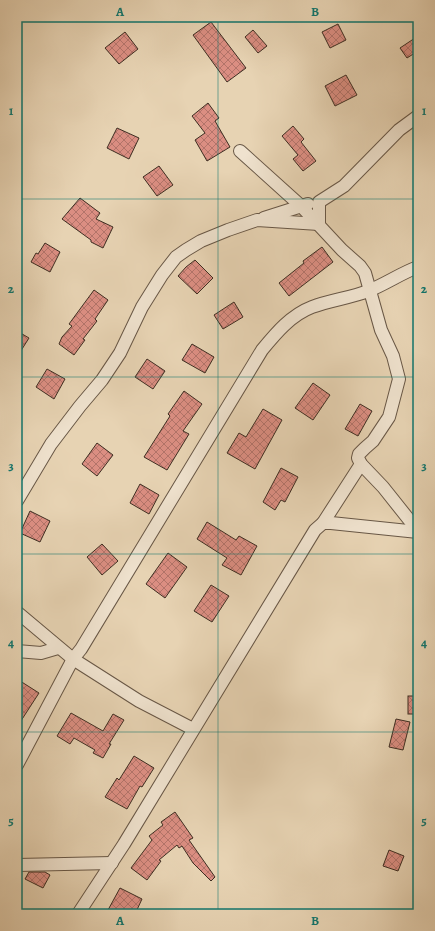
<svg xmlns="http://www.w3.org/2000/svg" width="435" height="931" viewBox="0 0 435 931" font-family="Alegreya,serif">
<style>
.building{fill:url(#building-cross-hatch);stroke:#3e2e22}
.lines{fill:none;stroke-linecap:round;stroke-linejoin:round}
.minor-casing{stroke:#685746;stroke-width:14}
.minor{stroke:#efe2ce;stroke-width:12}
.grid{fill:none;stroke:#0f766e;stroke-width:1;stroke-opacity:0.55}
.neatline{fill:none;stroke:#0f766e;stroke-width:1.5}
.grid-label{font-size:13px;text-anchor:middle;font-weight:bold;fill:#0f766e}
</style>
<defs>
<pattern id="building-cross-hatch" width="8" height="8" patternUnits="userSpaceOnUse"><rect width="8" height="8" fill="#db8e82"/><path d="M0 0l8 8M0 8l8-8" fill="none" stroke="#b3746a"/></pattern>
</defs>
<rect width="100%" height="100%" fill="#e7d3b3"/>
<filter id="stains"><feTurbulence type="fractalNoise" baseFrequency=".005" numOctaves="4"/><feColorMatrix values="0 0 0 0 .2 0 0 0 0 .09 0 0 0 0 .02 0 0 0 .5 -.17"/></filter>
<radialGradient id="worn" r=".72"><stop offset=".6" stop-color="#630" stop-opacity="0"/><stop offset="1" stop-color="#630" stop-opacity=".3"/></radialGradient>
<!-- building -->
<g class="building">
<path d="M 211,22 L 246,68 L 227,82 L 193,35 Z"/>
<path d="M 338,24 L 346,40 L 330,48 L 322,32 Z"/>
<path d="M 253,30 L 267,46 L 258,53 L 245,37 Z"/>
<path d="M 125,32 L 138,49 L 119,64 L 105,48 Z"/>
<path d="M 418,36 L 418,51 L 407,58 L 400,48 Z"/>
<path d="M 346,75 L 357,95 L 335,106 L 325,86 Z"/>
<path d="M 208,103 L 219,118 L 215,121 L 230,147 L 207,161 L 195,140 L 205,133 L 192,116 Z"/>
<path d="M 293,126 L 304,139 L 301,142 L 316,161 L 303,171 L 293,159 L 298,155 L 282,136 Z"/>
<path d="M 117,128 L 139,138 L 129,159 L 107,148 Z"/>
<path d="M 159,166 L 173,185 L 157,196 L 143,177 Z"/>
<path d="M 80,198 L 100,213 L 96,219 L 113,227 L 103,248 L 91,242 L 91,240 L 62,219 Z"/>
<path d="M 45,243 L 60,252 L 50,272 L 31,262 L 36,253 L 38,254 Z"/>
<path d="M 322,247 L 333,262 L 289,296 L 279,283 L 304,263 L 303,261 Z"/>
<path d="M 195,260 L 213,278 L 197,294 L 178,276 L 186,267 Z"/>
<path d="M 94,290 L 108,300 L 95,319 L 97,321 L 83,339 L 85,340 L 74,355 L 59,344 L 62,337 L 72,326 L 69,324 Z"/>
<path d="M 234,302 L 243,317 L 223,329 L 214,315 Z"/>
<path d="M 17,331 L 29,338 L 17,357 Z"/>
<path d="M 192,344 L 214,357 L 205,373 L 182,360 Z"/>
<path d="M 147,359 L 165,371 L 153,389 L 135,377 Z"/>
<path d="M 47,369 L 65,379 L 54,399 L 36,387 Z"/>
<path d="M 313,383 L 330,395 L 313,420 L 295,408 Z"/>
<path d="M 184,391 L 202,404 L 183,431 L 189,434 L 167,470 L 144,457 L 170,416 L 168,414 Z"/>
<path d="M 360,404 L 372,411 L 358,436 L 345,429 Z"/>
<path d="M 263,409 L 282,420 L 255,469 L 227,453 L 239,433 L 246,437 Z"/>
<path d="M 97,443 L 113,455 L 97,476 L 82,464 Z"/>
<path d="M 281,468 L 298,477 L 285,502 L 281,500 L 275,510 L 263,502 Z"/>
<path d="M 140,484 L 159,495 L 149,514 L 130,503 Z"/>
<path d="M 30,511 L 50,521 L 40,542 L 20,533 Z"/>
<path d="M 207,522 L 236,540 L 239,536 L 257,546 L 241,575 L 222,565 L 227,558 L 197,539 Z"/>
<path d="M 102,544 L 118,561 L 102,575 L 87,557 Z"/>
<path d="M 168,553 L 187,567 L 165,598 L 146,584 Z"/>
<path d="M 211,585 L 229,596 L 212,622 L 194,611 Z"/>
<path d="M 17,679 L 39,693 L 17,727 Z"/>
<rect x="408" y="696" width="10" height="18"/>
<path d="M 71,713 L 103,731 L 113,714 L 124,720 L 109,744 L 111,744 L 103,758 L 93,753 L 95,750 L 74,738 L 70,744 L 57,736 Z"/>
<path d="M 396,719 L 410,722 L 403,750 L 389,747 Z"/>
<path d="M 134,756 L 154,768 L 142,787 L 140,786 L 127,809 L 105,797 L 117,778 L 119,780 Z"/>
<path d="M 175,812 L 193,838 L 189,840 L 215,877 L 211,881 L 193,863 L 182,846 L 179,848 L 177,845 L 159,860 L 161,861 L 147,880 L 131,868 L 152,840 L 149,836 L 163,825 L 161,822 Z"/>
<path d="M 389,850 L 404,856 L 398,871 L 383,866 Z"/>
<path d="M 29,872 L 45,872 L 50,875 L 43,888 L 25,879 Z"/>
<path d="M 120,888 L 142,899 L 135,914 L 116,914 L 108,910 Z"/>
</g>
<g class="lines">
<!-- minor casing -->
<g class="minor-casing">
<g id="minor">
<path d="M 240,151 L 301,206 L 342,250 L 360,266 L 365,273 L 381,330 L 393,356 L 399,379 L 389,417 L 373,441 L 365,448 L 359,454 L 358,458 L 361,464 L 383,487 L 418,531"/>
<path d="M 264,218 L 308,204"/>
<path d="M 17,501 L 51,444 L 80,406 L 102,380 L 120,353 L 142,307 L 162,275 L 176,257 L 186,250 L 201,241 L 228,230 L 257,220 L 319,224 L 319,202 L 344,186 L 399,130 L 418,116"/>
<path d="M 323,523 L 361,464"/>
<path d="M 17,612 L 73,659 L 139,701 L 193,729"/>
<path d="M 17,651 L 41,653 L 58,648"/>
<path d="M 17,765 L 73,659 L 81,649 L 262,350 C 276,333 291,315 312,307 C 331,300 350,298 368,291 C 386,284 401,273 418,267"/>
<path d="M 17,865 L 112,863"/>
<path d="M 78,914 L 124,844 L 315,530 L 323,523 L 331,523 L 418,532"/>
</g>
</g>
<!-- minor -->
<use href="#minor" class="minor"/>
</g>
<!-- grid -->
<path class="grid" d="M 218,17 L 218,914M 17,199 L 418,199M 17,377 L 418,377M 17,554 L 418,554M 17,732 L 418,732"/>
<!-- margin -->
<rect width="435" height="931" fill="none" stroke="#e7d3b3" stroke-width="44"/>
<rect x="22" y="22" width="391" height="887" class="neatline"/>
<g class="grid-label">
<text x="120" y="16">A</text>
<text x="315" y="16">B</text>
<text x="11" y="115">1</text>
<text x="424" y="115">1</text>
<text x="11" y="293">2</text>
<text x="424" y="293">2</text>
<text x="11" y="470">3</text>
<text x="424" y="470">3</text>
<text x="11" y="647">4</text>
<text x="424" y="647">4</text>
<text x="11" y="825">5</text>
<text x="424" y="825">5</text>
<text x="120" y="925">A</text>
<text x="315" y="925">B</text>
</g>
<rect width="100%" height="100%" filter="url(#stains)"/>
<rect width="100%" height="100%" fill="url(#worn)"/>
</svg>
